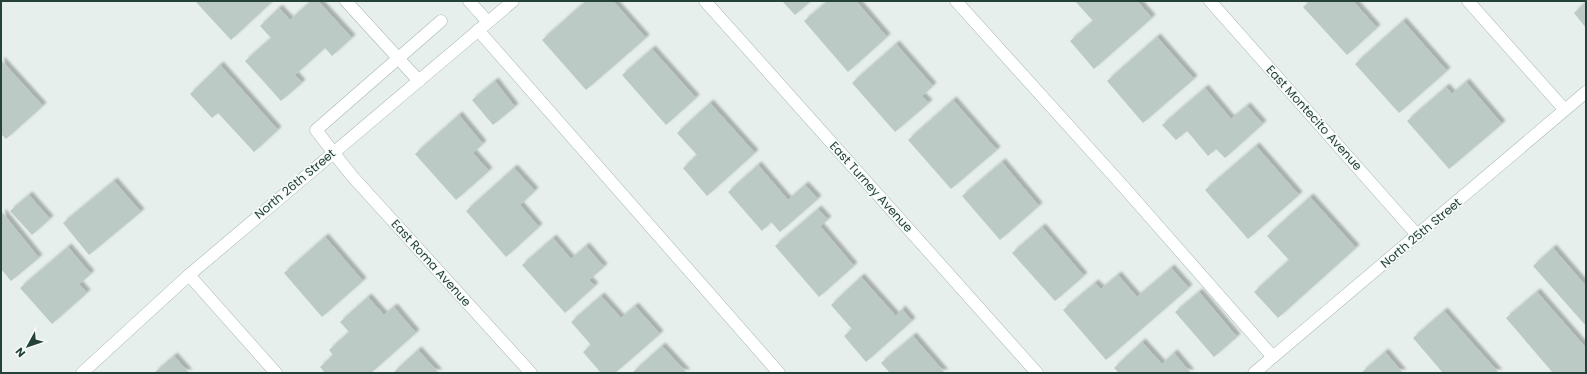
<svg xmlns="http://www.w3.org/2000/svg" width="1587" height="374" viewBox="0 0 1587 374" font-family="Poppins,sans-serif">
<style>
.building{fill:#bbcac4;filter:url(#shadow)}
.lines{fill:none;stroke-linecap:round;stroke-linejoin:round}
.service-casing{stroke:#a8b8b2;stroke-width:13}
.minor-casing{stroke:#a8b8b2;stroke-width:13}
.service{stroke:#fff;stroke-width:12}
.minor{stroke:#fff;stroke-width:12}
.labels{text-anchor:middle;stroke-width:3.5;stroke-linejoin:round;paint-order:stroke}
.street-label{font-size:12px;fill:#24423a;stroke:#f7fbf9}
</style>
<defs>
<filter id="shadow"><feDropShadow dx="3.5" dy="-3.5" stdDeviation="1" flood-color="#0004"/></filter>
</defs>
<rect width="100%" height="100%" fill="#e6efeb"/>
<!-- building -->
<g class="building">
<path d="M 195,1 L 273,1 L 231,40 Z"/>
<path d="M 311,1 L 318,1 L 352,38 L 332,56 L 325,48 L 295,75 L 302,83 L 281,101 L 245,61 L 271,38 L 260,26 L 279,8 L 290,20 Z"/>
<path d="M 586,1 L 613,1 L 646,38 L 586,90 L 542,40 Z"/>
<path d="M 782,1 L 811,1 L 795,15 Z"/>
<path d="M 828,1 L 856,1 L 887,37 L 848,72 L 804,21 Z"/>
<path d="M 1075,1 L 1137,1 L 1152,18 L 1094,69 L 1070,41 L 1093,21 Z"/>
<path d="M 1310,1 L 1353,1 L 1377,28 L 1347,55 L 1303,7 Z"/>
<path d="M 1583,1 L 1586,1 L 1586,28 L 1574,13 L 1585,3 Z"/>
<path d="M 1403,21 L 1447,71 L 1399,113 L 1355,64 Z"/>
<path d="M 1157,37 L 1194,79 L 1143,123 L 1107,81 Z"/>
<path d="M 896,44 L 933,86 L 922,96 L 929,103 L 895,132 L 852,83 Z"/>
<path d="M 652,49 L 696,98 L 666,125 L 622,75 Z"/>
<path d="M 1,60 L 43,106 L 6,139 L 1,134 Z"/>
<path d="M 220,65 L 278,130 L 254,152 L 218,113 L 212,118 L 190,94 Z"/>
<path d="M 495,81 L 515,107 L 493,125 L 472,100 Z"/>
<path d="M 1466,82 L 1502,124 L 1449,169 L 1407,121 L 1446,87 L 1452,94 Z"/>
<path d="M 1205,88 L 1231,119 L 1247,106 L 1263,124 L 1225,158 L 1216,149 L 1208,156 L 1187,131 L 1176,140 L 1162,125 Z"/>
<path d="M 953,100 L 997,150 L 951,189 L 908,140 Z"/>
<path d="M 710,103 L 755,153 L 707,196 L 683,168 L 697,155 L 677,133 Z"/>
<path d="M 459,115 L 483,144 L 473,153 L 489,171 L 456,200 L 415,154 Z"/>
<path d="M 1256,146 L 1299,195 L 1248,239 L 1205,190 Z"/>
<path d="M 1002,162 L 1039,206 L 1000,240 L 962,196 Z"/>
<path d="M 758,165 L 788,200 L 805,185 L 818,199 L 780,232 L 771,222 L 762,231 L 728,192 Z"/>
<path d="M 514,168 L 535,191 L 520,205 L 539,227 L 506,257 L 466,211 Z"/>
<path d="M 114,181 L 141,212 L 89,255 L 63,223 Z"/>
<path d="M 29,195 L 50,219 L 32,235 L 10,211 Z"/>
<path d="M 1310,197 L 1356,248 L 1278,318 L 1254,292 L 1289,260 L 1267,236 Z"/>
<path d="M 818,209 L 828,220 L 820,226 L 854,266 L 819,297 L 775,246 Z"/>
<path d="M 2,212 L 39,258 L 11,281 L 1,269 Z"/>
<path d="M 1042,227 L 1084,276 L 1055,301 L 1012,253 Z"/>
<path d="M 325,237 L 363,281 L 322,317 L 284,273 Z"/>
<path d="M 553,238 L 571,259 L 586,246 L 604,267 L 589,280 L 595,286 L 565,313 L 522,265 Z"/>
<path d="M 68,247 L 91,274 L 79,284 L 87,293 L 52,324 L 20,288 Z"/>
<path d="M 1553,248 L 1586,286 L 1586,326 L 1533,266 Z"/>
<path d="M 1171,268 L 1189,288 L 1106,360 L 1063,310 L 1095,283 L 1101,289 L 1118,275 L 1137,297 Z"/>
<path d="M 861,277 L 896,316 L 902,309 L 912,321 L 866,362 L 844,336 L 852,329 L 831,305 Z"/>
<path d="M 1199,292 L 1237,337 L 1214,357 L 1175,312 Z"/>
<path d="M 1537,292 L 1586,348 L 1586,373 L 1553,373 L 1506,318 Z"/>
<path d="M 601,296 L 621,318 L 635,306 L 660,334 L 615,373 L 601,373 L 583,352 L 591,345 L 571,322 Z"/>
<path d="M 368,297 L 384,315 L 394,307 L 416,333 L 371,373 L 325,373 L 320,367 L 333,355 L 329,350 L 349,332 L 340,322 Z"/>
<path d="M 1444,311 L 1499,373 L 1443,373 L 1413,338 Z"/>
<path d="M 913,336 L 945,373 L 890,373 L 881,363 Z"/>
<path d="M 1142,342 L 1162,364 L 1174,353 L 1191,373 L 1119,373 L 1114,368 Z"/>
<path d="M 662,346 L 687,373 L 632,373 Z"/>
<path d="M 418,350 L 439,373 L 393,373 Z"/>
<path d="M 1385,352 L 1403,373 L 1361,373 Z"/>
<path d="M 174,356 L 189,373 L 154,373 Z"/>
</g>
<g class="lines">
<!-- service casing -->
<g class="service-casing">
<g id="service">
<path d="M 346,1 L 419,81"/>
<path d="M 469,1 L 488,22"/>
<path d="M 956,1 L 1122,185 L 1273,357"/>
<path d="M 1468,1 L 1564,109"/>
<path d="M 478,30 L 779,373"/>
<path d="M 333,152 L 316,130 L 441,21"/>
<path d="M 189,275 L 276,373"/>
</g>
</g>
<!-- minor casing -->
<g class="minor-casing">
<g id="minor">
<path d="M 705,1 L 1037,373"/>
<path d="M 1210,1 L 1418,236"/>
<path d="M 333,152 L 352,176 L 531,373"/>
<path d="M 82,373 L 189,275 L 513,1"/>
<path d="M 1254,373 L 1586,92"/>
</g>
</g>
<!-- service -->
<use href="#service" class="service"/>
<!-- minor -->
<use href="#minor" class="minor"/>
</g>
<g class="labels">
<!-- street labels -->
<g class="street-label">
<text transform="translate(1314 118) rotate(48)" y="4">East Montecito Avenue</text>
<text transform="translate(295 184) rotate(-40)" y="4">North 26th Street</text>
<text transform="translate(871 187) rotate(48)" y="4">East Turney Avenue</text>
<text transform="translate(1421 233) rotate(-40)" y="4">North 25th Street</text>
<text transform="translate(431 263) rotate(48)" y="4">East Roma Avenue</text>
</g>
</g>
<!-- border -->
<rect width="1587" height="374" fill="none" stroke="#24423a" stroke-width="4"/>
<!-- north arrow -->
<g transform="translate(28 346) rotate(230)" stroke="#f7fbf9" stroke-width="3" paint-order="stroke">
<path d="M0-3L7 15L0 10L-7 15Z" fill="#24423a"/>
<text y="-6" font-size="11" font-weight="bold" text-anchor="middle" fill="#24423a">N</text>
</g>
</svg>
